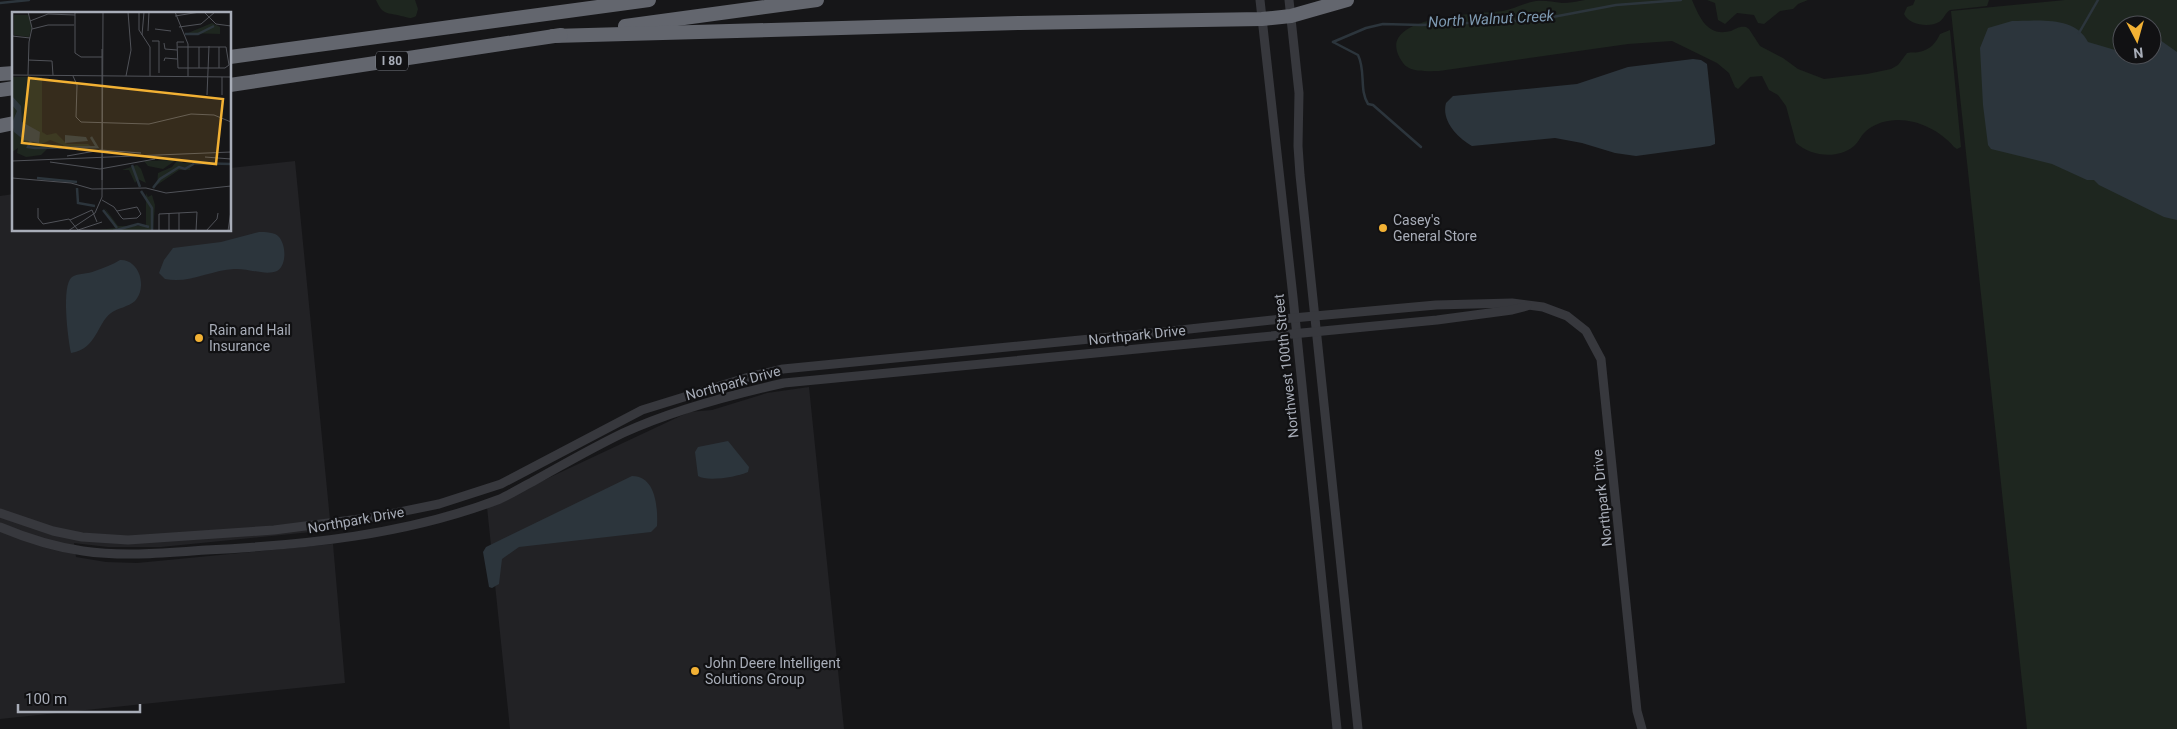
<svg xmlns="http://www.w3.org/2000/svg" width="2177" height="729" viewBox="0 0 2177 729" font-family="Roboto,sans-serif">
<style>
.built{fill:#222225}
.green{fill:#1e261f;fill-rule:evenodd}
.water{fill:#2c353c}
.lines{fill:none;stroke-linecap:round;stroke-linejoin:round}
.stream{stroke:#2c353c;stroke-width:2.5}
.minor{stroke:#37383d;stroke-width:9}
.highway{stroke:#63666e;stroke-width:14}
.poi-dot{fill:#f2b134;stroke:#111113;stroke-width:2}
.labels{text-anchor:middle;stroke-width:4.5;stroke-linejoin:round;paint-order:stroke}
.shield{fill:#111113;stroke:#7b7e86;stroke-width:1}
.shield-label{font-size:12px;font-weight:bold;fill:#a8adb8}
.poi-label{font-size:14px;fill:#a8adb8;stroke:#111113;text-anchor:start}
.street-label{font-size:14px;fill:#a8adb8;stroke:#111113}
.water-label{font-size:15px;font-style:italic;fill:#7f9bb3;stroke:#111113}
.inset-river{fill:none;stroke:#2c353c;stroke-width:2.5}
.inset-road{fill:none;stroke:#505258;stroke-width:1}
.view{fill:#f2b134;fill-opacity:0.15;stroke:#f2b134;stroke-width:2.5}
.inset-edge{fill:none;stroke:#a8adb8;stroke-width:2.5}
</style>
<rect width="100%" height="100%" fill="#161618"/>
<!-- built -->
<g class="built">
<path d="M 295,161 L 331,530 L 161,547 L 108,547 L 74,543 L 76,557 L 106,562 L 137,563 L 333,544 L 345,683 L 0,719 L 0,196 L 14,194 L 14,230 L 230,230 L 230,168 Z"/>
<path d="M 809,387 L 844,729 L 510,729 L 487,507 L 689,412 L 712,410 L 767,393 Z"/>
</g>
<!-- green -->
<g class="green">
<path d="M 376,0 L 415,0 L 418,9 L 416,16 C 409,20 408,17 401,16 C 387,12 383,16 376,0 Z"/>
<path d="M 1585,0 L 1692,0 C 1700,18 1707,37 1731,31 C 1736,29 1739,26 1746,27 L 1749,29 L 1760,46 L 1783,58 L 1798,69 L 1824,79 L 1867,74 L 1891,69 L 1898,65 L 1907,53 C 1912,52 1914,53 1919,52 C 1930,50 1936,43 1940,34 L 1950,30 L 1961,147 L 1957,149 L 1954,147 C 1934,123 1893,109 1866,131 C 1861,135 1859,142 1854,146 C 1837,160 1811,156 1796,143 L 1786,106 L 1778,95 L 1769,90 L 1762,76 L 1750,77 L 1738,89 L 1735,87 L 1729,73 L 1717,63 L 1672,41 L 1628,44 L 1439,71 C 1428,71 1410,73 1403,63 C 1368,15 1479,14 1503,11 C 1514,9 1524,3 1536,1 C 1545,0 1553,2 1562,3 C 1570,3 1578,1 1585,0 Z"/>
<path d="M 1707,0 L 1808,0 L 1798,4 L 1793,9 L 1780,11 L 1764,24 L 1758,23 L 1754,15 L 1737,13 L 1725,24 L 1718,20 L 1715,3 Z"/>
<path d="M 1915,0 L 1989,0 L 1987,6 L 1950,10 C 1945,13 1944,19 1939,22 C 1929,28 1909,25 1904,14 L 1907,7 L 1913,5 Z"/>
<path d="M 2065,0 L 2177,0 L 2177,729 L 2027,729 L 1951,11 ZM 2122,25 L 2152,25 L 2152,55 L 2122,55 Z"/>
</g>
<!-- water -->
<g class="water">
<path d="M 2012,21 C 2036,21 2075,15 2088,42 L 2122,52 L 2122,55 L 2152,55 L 2152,40 L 2160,40 L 2177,52 L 2177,220 L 2164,217 L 2099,185 L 2094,180 L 2087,180 L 2052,164 L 1991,149 L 1988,145 L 1983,105 L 1980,48 L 1988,28 Z"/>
<path d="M 1693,59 L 1701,60 L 1707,64 L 1715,139 L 1715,144 L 1710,146 L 1636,156 L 1615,153 L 1582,143 L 1555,138 L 1472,146 C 1458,138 1441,121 1446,103 L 1453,96 L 1577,84 L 1628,67 Z"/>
<path d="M 259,232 C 265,232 275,232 279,237 C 286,245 287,265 277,271 C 265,276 248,268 234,269 C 211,270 189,284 165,279 L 159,273 L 164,260 L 173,248 L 221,242 Z"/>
<path d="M 120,260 C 139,259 148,287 135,301 C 128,307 118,308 111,313 C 97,323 97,349 71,353 C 68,339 61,285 72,277 C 78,273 88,274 95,271 C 103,268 112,265 120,260 Z"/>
<path d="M 728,441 L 749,467 L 748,472 C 737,477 707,482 698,476 L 695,452 L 698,447 Z"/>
<path d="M 632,476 C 656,476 658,508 657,526 L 651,532 L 519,547 L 502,559 L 499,584 L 492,588 L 489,587 L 483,552 L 486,547 Z"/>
</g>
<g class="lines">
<!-- stream -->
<g class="stream">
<path d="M 0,3 L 29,0"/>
<path d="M 2079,33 L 2098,0"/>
<path d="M 1333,42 L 1366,28 L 1383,24 L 1421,25 L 1537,20 L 1616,5 L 1681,0"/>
<path d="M 1333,42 L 1358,55 C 1366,71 1359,90 1368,104 L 1373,105 L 1421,147"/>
</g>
<!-- minor -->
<g class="minor">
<path d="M 1260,0 L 1293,297 L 1337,729"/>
<path d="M 1289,0 L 1299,93 L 1298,146 L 1300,175 L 1358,729"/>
<path d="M 0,513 L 53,531 L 82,537 L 128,540 L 274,530 L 375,517 L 439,504 L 501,484 L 642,410 L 752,376 L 783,369 L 1162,332 L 1282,319 L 1436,305 L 1512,303 L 1543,307 L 1567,316 L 1586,331 L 1601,359 L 1637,711 L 1642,729"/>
<path d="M 0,527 C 26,538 55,547 83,551 C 123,557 165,553 206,550 C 305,545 406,535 500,499 C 511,494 522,487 532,482 C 562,465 592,448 623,433 C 673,410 730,395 784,383 L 1437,320 L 1512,310 L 1527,306"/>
</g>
<!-- highway -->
<g class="highway">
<path d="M 625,26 L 817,0"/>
<path d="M 553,36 L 1020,23 L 1262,19 L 1291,16 L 1347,0"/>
<path d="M 230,57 L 649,0"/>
<path d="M 0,74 L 14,73"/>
<path d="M 230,85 L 561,35"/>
<path d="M 0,90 L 14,88"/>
<path d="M 0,126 L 14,123"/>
</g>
</g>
<!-- markers -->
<g class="poi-dot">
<circle cx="1383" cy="228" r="5"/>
<circle cx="199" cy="338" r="5"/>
<circle cx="695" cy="671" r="5"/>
</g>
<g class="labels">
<!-- shield labels -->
<rect class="shield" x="376" y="51.5" width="32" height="19" rx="4"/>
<g class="shield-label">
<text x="392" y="65">I 80</text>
</g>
<!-- poi labels -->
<g class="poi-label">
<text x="1393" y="225">Casey's<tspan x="1393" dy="16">General Store</tspan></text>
<text x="209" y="335">Rain and Hail<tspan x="209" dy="16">Insurance</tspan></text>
<text x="705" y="668">John Deere Intelligent<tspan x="705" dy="16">Solutions Group</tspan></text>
</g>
<!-- street labels -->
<g class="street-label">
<text transform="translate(1137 335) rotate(-6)" y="5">Northpark Drive</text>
<text transform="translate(1286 366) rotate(-96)" y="5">Northwest 100th Street</text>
<text transform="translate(733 383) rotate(-15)" y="5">Northpark Drive</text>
<text transform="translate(1602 498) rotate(-96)" y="5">Northpark Drive</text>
<text transform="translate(356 520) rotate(-10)" y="5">Northpark Drive</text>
</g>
<!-- water labels -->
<g class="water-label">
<text transform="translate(1491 19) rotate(-3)" y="5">North Walnut Creek</text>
</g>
</g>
<!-- overview -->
<g transform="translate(12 12)">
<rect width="219" height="219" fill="#161618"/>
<path d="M 2,3 L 16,3 L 20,14 L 17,25 L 2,23 ZM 200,11 L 208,15 L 208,22 L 176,21 ZM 0,65 L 30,65 L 30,120 L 35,123 L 44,121 L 55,132 L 76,132 L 80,135 L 54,138 L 51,133 L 38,128 L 30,132 L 50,133 L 52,137 L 36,136 L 29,143 L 14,145 L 5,141 L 6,136 L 0,140 ZM 167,146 L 171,151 L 179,150 L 178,158 L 167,158 L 145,173 L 146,161 L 160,155 ZM 164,148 L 151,157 L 136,154 L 132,149 ZM 125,153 L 129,157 L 134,171 L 126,167 L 123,171 L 117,158 L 110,158 ZM 134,181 L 136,185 L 140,183 L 143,193 L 141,219 L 78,219 L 103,216 L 92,195 L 106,214 L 134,214 Z" fill="#1e261f"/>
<path d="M 0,84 L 9,94 L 10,110 L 28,120 L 27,131 L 12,128 L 2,120 L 0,111 L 5,99 L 0,93 ZM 53,123 L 74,125 L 76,129 L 53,131 Z" fill="#2c353c"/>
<path class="inset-river" d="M 173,22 L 186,22 L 202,14M 19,129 L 16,135 L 23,136 L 85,135 L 79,125M 120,153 L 128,175M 25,166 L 65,170M 65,176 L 66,191 L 83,194M 141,176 L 148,167 L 167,155 L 173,157 L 183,151 L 219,152M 129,179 L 140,196 L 140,219M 91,198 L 105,216M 101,219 L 126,212 L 137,215"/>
<path class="inset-road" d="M 16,0 L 20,16 L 17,30 L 16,63M 63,0 L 63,41 L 69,45 L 90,45M 127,0 L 127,18 L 138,35 L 138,64M 163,0 L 176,32 L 176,64M 192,0 L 204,12 L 219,14M 163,4 L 188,0M 18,9 L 36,2 L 63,3M 167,15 L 189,12 L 203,0M 20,17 L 36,13 L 62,13M 143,17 L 159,19M 136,19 L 137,0M 130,23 L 132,0M 0,24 L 18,26M 140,29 L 147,29 L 147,61M 152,31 L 153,37 L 165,38M 166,35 L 214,35 L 217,53 L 213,56 L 166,56 L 165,30 L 172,30M 187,35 L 187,56M 16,48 L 40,49 L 41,63M 152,49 L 153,46 L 165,47M 207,56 L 207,35M 0,63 L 219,65M 61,64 L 65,73 L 64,105 L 69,110 L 137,112 L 179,102 L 202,103 L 219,110M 114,64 L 119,38 L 116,0M 210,65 L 210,83M 195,83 L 197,34M 55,144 L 89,138 L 129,141M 193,145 L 219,147M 0,149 L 219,140M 38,150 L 88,157 L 143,147M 0,166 L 59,171 L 80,177 L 134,176 L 154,181 L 219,174M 90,168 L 90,37M 90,188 L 102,195 L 109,205 L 111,207 L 125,206 L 129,202 L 125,195 L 105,199M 26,196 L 26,206 L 31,212M 58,208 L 80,198 L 85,210M 31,212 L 57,207 L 66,218 L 90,210M 56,219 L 83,201 L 90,185 L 91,0M 147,219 L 147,202 L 185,200 L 184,219M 157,219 L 157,201M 167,219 L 167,201M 194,219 L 205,207 L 206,201M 216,219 L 219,199"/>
<path class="view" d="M 17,66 L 211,87 L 204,152 L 10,131 Z"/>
<rect width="219" height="219" class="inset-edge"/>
</g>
<!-- north arrow -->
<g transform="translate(2137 40) rotate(174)"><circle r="24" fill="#111113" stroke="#4d4f55"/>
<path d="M0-4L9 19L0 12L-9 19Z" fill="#f2b134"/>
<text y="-8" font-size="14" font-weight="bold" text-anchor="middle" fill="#a8adb8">N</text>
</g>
<!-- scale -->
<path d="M18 704v8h122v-8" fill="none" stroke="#a8adb8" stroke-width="2.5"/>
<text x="25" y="704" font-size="15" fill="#a8adb8" stroke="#111113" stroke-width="4" paint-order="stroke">100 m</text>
</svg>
